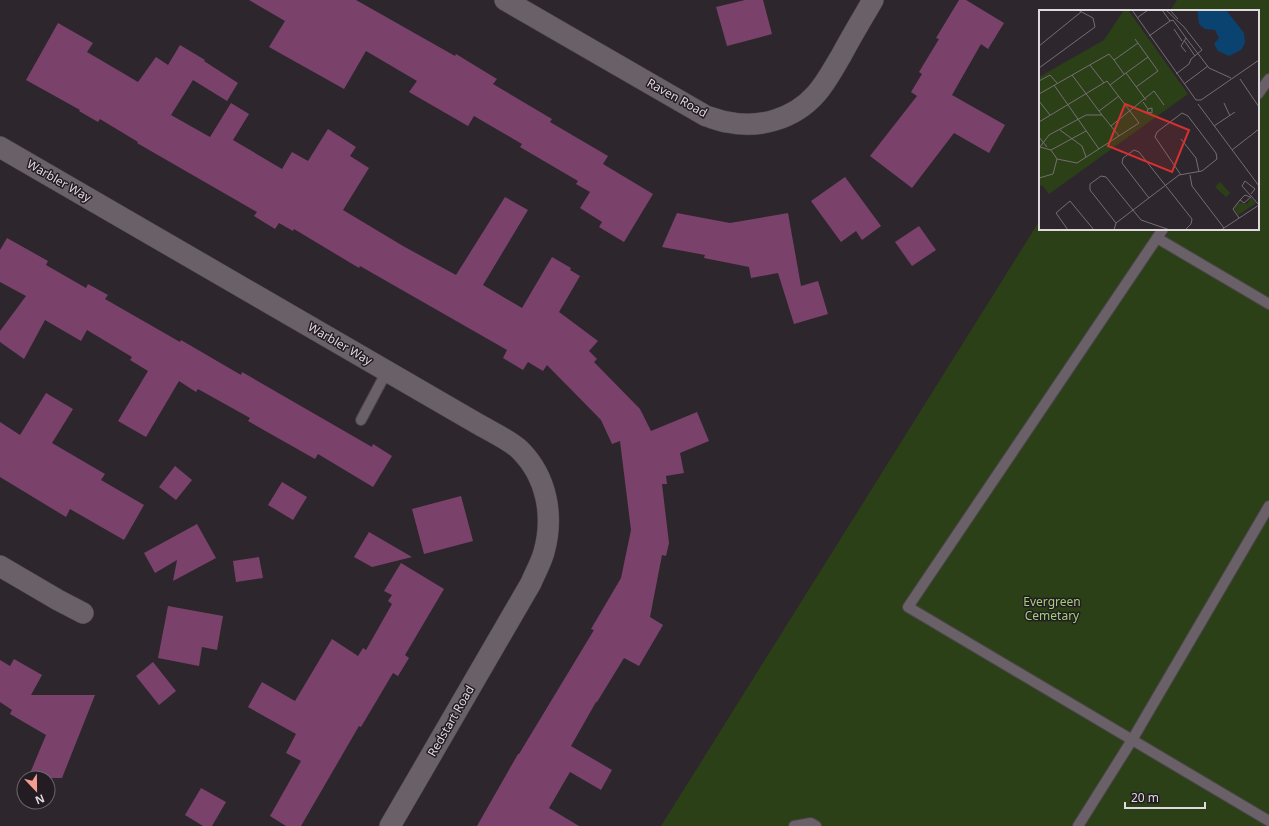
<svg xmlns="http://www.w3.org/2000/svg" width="1269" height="826" viewBox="0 0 1269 826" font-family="'Noto Sans',sans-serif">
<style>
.green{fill:#2c4018}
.building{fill:#7a426b}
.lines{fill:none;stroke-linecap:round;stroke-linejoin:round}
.lane-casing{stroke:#4a4449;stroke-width:12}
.street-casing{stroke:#4a4449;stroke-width:22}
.lane{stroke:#696068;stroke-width:10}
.street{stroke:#696068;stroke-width:21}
.labels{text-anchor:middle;stroke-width:3;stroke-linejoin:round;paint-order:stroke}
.street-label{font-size:12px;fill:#dfdade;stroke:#231c23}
.park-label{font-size:12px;fill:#a2cf78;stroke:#231c23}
.inset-road{fill:none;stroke:#746e74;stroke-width:1}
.view{fill:#d63131;fill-opacity:0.15;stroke:#d63131;stroke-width:2}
.inset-edge{fill:none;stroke:#dfdade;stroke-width:2}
</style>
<rect width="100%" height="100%" fill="#2d262d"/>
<!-- green -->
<path class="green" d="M 1177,0 L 1269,0 L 1269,826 L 661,826 L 1040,220 L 1040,229 L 1258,229 L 1258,11 L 1170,11 Z"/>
<!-- building -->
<g class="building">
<path d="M 249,0 L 356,0 L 455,56 L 456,54 L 497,79 L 493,84 L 552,119 L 550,122 L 608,156 L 603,164 L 653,194 L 624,242 L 599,227 L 602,222 L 580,208 L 590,192 L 576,184 L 578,181 L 520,147 L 522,144 L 474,116 L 468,126 L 409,92 L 417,81 L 366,51 L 344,89 L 269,47 L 285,21 Z"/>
<path d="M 745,0 L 763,0 L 772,34 L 727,46 L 716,7 Z"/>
<path d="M 959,0 L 966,0 L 1004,23 L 988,49 L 981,44 L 952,95 L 1005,125 L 989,153 L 954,133 L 912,188 L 870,156 L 917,96 L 911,92 L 922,74 L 919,72 L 939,39 L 936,38 Z"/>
<path d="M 58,23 L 93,43 L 87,52 L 138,82 L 156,57 L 168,65 L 180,45 L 205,60 L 204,61 L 238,83 L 227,101 L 193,80 L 171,115 L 210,137 L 231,103 L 249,114 L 233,140 L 282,169 L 292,152 L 308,161 L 328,129 L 356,147 L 350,156 L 369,168 L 343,210 L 403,246 L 456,275 L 505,197 L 528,210 L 483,285 L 522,308 L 552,257 L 571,268 L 570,270 L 580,276 L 559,312 L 598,341 L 589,351 L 597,359 L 594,362 L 640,409 L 651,431 L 697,412 L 709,441 L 680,453 L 684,473 L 666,476 L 667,484 L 662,484 L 669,543 L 666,556 L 662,555 L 650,617 L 663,625 L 639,666 L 624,658 L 597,702 L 596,702 L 571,746 L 612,770 L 601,790 L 570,772 L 549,808 L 579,826 L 477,826 L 518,754 L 519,754 L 594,630 L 591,629 L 621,578 L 631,530 L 620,441 L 612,444 L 601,420 L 547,365 L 543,371 L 528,362 L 523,370 L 503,358 L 507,350 L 360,266 L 359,268 L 294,229 L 293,231 L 279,223 L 275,229 L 254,216 L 257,212 L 137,143 L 138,142 L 100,119 L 98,122 L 79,111 L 80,110 L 26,80 Z"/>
<path d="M 845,177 L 881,226 L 862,240 L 856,231 L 841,242 L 811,201 Z"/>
<path d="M 677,213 L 730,223 L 788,213 L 801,286 L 818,281 L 828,314 L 794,324 L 778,273 L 751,278 L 749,267 L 704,258 L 705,255 L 662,247 Z"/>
<path d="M 919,226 L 936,250 L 912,266 L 895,242 Z"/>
<path d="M 7,238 L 48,261 L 46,265 L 86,288 L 88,284 L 108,295 L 105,299 L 180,342 L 181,340 L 241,375 L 242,372 L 372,447 L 373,444 L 392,456 L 373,487 L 318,454 L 315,459 L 248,421 L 250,418 L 198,389 L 196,392 L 179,381 L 146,437 L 118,421 L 148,371 L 130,360 L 132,357 L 87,330 L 81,341 L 45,320 L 24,359 L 0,342 L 0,331 L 26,296 L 0,282 L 0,250 Z"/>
<path d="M 46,393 L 73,409 L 52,443 L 105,474 L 101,480 L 144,505 L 124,540 L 70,509 L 66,517 L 0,477 L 0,422 L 20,435 Z"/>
<path d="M 175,466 L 192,480 L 176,500 L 159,487 Z"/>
<path d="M 282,482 L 307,497 L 293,520 L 268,505 Z"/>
<path d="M 461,496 L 473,541 L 424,554 L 412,509 Z"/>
<path d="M 197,524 L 216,558 L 173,581 L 177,560 L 155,573 L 144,553 Z"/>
<path d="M 369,532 L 412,557 L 372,567 L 354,557 Z"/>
<path d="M 259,557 L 263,578 L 236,582 L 233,561 Z"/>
<path d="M 401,563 L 444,589 L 405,655 L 409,658 L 398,676 L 393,673 L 361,727 L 359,726 L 301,826 L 286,826 L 270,816 L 301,761 L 286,753 L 296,734 L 248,707 L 262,682 L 295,701 L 332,639 L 358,656 L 363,648 L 366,650 L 392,604 L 388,601 L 392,595 L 384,591 Z"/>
<path d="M 168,606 L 223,616 L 217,650 L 202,647 L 199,666 L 158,658 Z"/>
<path d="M 14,659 L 42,675 L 31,695 L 95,695 L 62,778 L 28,778 L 46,735 L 10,714 L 12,710 L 0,702 L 0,660 L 10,666 Z"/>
<path d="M 153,662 L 176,691 L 159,705 L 136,676 Z"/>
<path d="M 201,788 L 226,802 L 212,826 L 203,826 L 185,815 Z"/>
</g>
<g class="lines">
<!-- lane casing -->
<g class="lane-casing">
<g id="lane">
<path d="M 1258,94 L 1269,79"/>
<path d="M 1163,229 L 908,607 L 1269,821"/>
<path d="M 1157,238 L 1269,304"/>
<path d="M 361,420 L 387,371"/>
<path d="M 794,826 L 811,823 L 816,826"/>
<path d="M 1078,826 L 1132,740 L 1269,506"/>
</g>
</g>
<!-- street casing -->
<g class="street-casing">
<g id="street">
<path d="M 505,0 L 706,116 C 713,118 720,121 727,122 C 759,129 794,119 816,94 C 826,83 833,69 841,56 C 851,37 862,19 873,0"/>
<path d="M 0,147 L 478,424 C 490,431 511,441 520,450 C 547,477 554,516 544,552 C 541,563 535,573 531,583 L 390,826"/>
<path d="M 0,566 L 58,600 L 83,613"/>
</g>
</g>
<!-- lane -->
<use href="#lane" class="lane"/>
<!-- street -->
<use href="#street" class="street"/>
</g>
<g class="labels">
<!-- street labels -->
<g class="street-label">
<text transform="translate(677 98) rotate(29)" y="4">Raven Road</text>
<text transform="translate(59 181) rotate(30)" y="4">Warbler Way</text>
<text transform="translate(340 344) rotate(30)" y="4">Warbler Way</text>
<text transform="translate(451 721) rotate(-60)" y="4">Redstart Road</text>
</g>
<!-- park labels -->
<g class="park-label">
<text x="1052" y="606">Evergreen<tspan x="1052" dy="14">Cemetary</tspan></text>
</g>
</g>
<!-- overview -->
<g transform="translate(1039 10)">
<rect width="220" height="220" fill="#2d262d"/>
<path d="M 85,0 L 89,0 L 149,84 L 10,184 L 3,175 L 0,177 L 0,67 L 65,30 ZM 181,172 L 191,183 L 187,187 L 176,177 ZM 212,188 L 217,193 L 199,205 L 195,198 L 200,193 L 208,194 Z" fill="#2c4018"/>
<path d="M 158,0 L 187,0 L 205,23 L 206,33 L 202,40 L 190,46 L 179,41 L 175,34 L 180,28 L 176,20 L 166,19 L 160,14 Z" fill="#0a4370"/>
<path class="inset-road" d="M 39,0 L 54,8 L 56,17M 93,0 L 157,90 L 162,90 L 220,50M 123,0 L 131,11 L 134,10 L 147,28 L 142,36 L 147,42M 127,0 L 145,17 L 163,40 L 152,49 L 150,54 L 137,64M 131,0 L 139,9M 98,8 L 109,0M 135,19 L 143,31M 110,26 L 131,11M 147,28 L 170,58 L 192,68M 145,30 L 156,46M 0,36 L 42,2M 51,55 L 65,73M 0,58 L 56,17M 87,63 L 109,47 L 96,29M 85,64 L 75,50 L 99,33M 33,65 L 63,105M 201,69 L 220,97M 0,71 L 11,65 L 18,73M 145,74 L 169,56M 15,75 L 60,139M 71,75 L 87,63 L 107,90M 97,77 L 119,61 L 109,47M 0,84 L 70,44 L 75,50M 0,91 L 11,105M 104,92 L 109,99 L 108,102 L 113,103 L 113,98 L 109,99M 185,93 L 191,106M 159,94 L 220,176M 60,101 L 80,86M 0,112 L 68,71 L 100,113 L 38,153 L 18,149M 72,116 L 115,81 L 125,95M 175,116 L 196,102M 21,120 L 43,136 L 47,147M 0,127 L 8,137M 142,129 L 157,148 L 160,162M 1,137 L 10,125 L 47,105 L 63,105 L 80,126M 12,140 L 47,121M 193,140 L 220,119M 151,165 L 153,176 L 185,218M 0,168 L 14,164 L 18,149 L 12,140 L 1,137M 212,184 L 216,179 L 206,171 L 203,176 L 220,195M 211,187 L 206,185 L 201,190 L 205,193 L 213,186M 110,188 L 83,153 L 84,148 L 95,140 L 100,142 L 153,209 L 152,214 L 146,220M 200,208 L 194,199 L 201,190M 77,213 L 51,180 L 51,174 L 62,166 L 67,167 L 102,210 L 131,220M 29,220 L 17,203 L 31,191 L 55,220M 75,220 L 77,213 L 140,165 L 163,161 L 178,149 L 177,143 L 149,106 L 143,103 L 118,122 L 116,127 L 142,165M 182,220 L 220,195"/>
<path class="view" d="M 86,94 L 150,120 L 133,162 L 69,136 Z"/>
<rect width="220" height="220" class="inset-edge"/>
</g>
<!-- north arrow -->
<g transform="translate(36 790) rotate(158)"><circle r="19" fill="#231c23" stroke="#6e686e"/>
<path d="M0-3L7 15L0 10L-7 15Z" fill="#f59d90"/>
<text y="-6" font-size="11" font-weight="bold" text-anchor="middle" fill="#dfdade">N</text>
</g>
<!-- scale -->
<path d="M1125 802v6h80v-6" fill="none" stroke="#dfdade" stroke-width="2"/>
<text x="1131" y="802" font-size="12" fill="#dfdade" stroke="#231c23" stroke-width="3" paint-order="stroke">20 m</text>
</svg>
